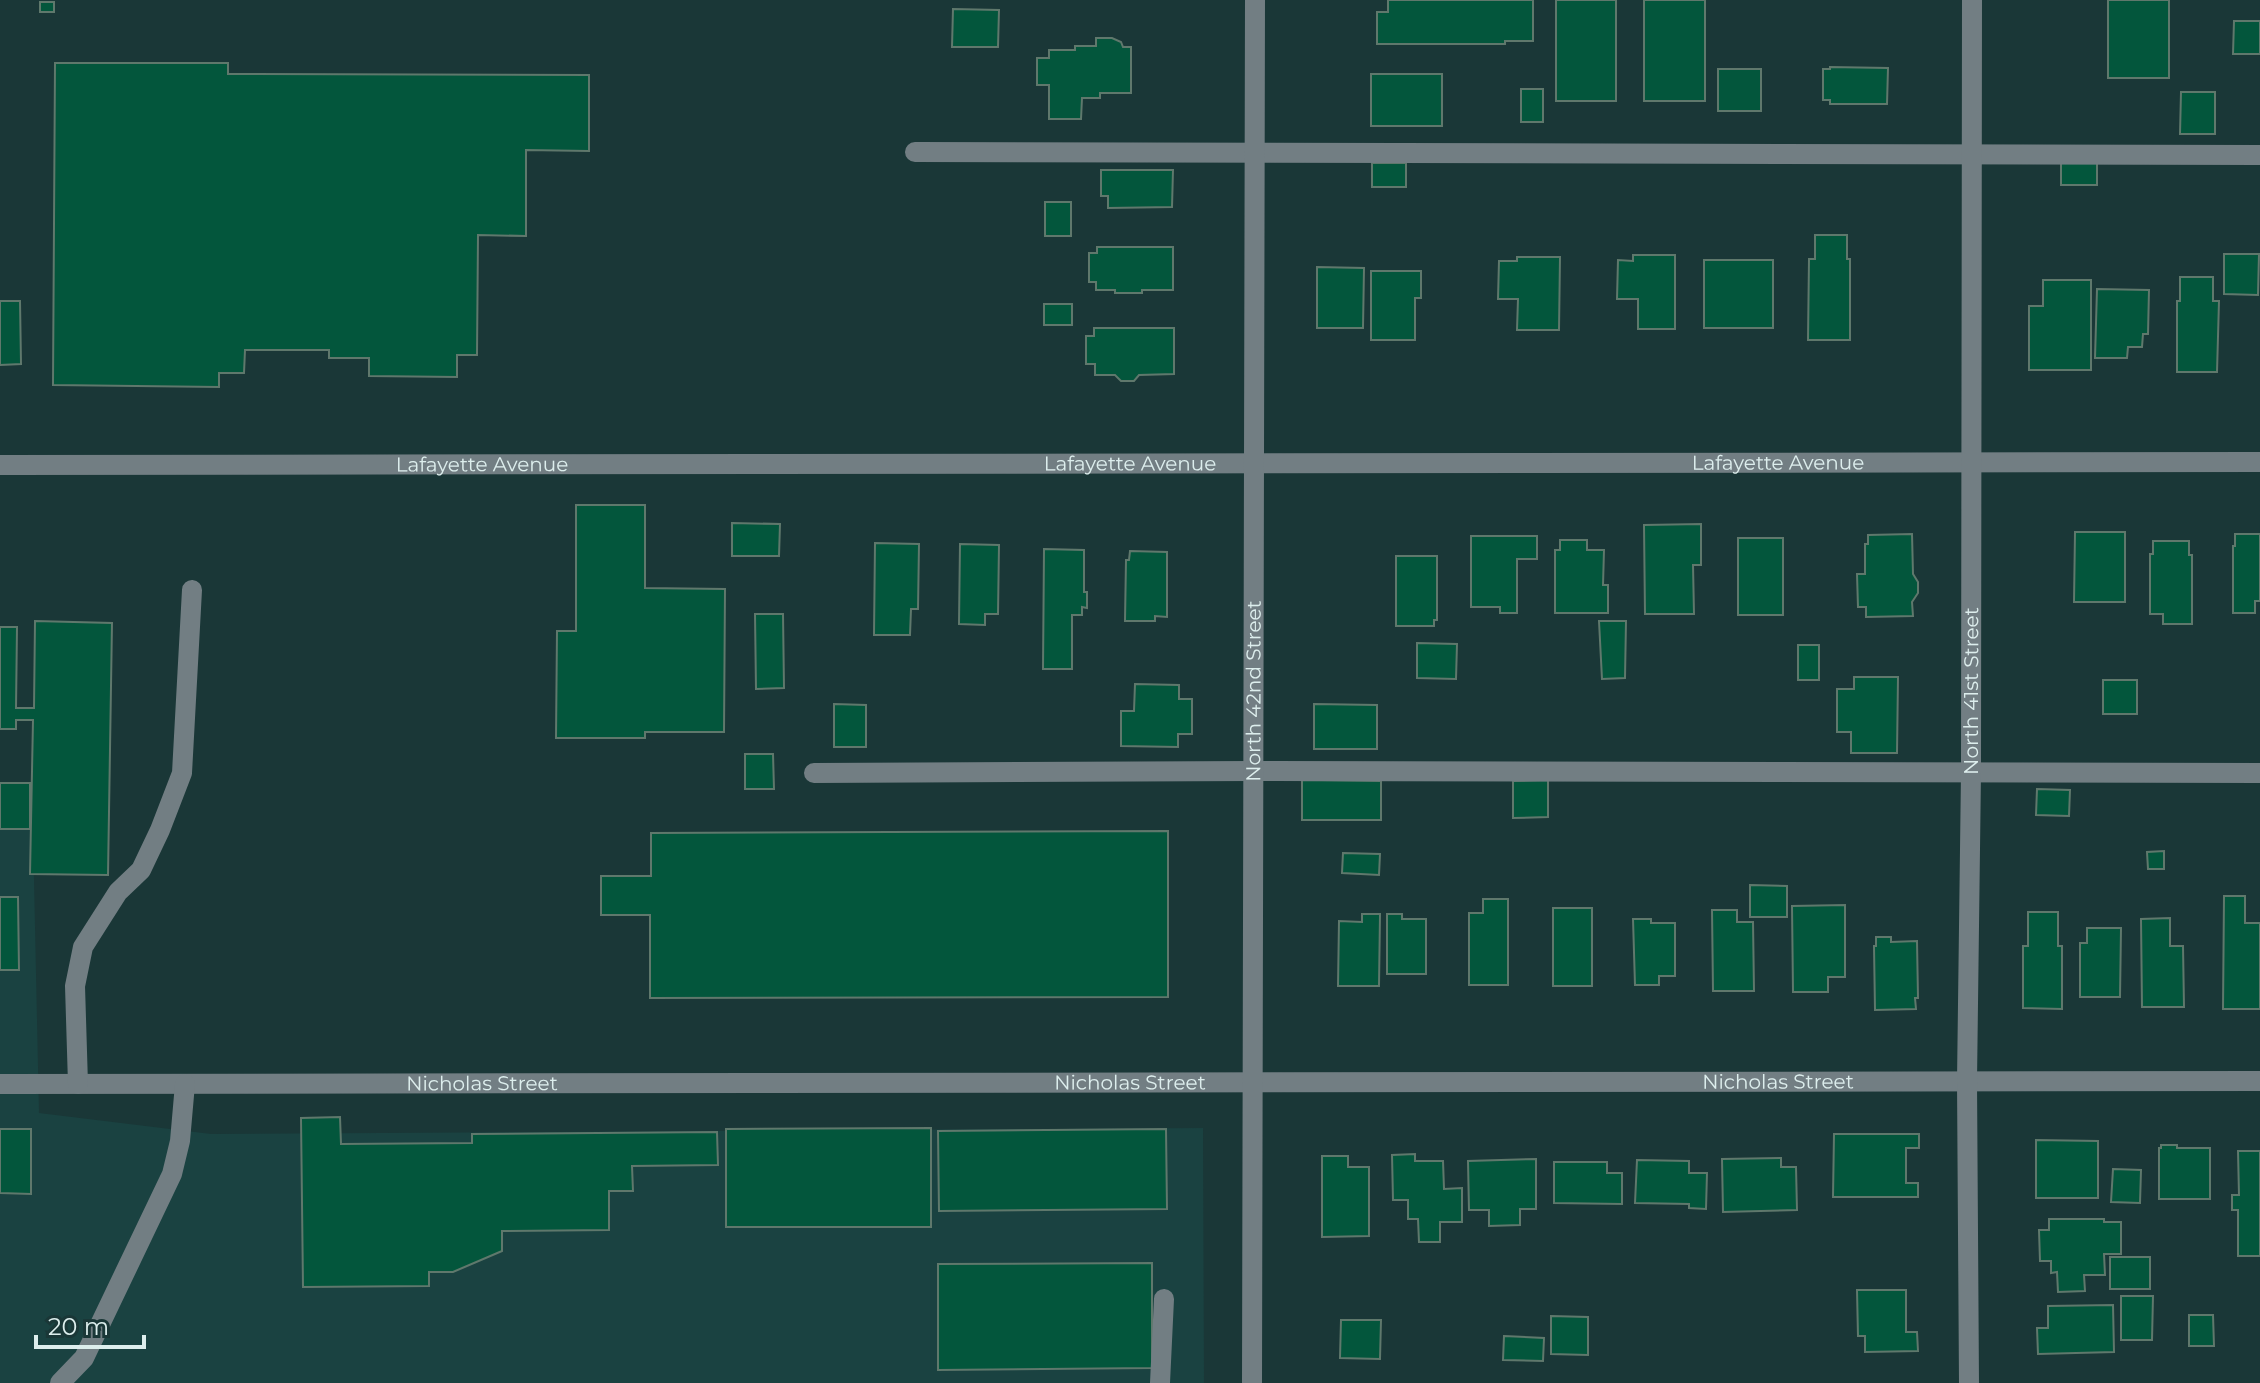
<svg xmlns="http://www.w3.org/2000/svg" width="2260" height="1383" viewBox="0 0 2260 1383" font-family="Montserrat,sans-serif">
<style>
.built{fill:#1a4241}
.building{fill:#03563c;stroke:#5f786c;stroke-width:2}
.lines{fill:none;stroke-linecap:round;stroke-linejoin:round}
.minor{stroke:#727e83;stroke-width:20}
.labels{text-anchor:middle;stroke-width:7;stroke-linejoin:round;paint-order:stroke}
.street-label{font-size:20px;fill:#ddeeed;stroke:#1a3737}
</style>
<rect width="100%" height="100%" fill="#1a3737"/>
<!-- built -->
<path class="built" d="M 0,786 L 32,786 L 39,1113 L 211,1134 L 1203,1128 L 1204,1383 L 0,1383 Z"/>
<!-- building -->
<g class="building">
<path d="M 1388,0 L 1533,0 L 1533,41 L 1505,41 L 1505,44 L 1377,44 L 1377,12 L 1388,12 Z"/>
<rect x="1556" y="0" width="60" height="101"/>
<rect x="1644" y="0" width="61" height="101"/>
<rect x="2108" y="0" width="61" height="78"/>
<rect x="40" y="2" width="14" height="10"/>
<path d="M 953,9 L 999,10 L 998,47 L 952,47 Z"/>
<path d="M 2234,21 L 2260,21 L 2260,54 L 2233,54 Z"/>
<path d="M 1096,38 L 1112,38 L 1121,42 L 1123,47 L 1131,47 L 1131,93 L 1100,93 L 1100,98 L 1082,98 L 1081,119 L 1049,119 L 1049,85 L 1037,85 L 1037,58 L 1049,58 L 1049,50 L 1075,50 L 1075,46 L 1096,46 Z"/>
<path d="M 55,63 L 228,63 L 228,74 L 589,75 L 589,151 L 526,150 L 526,236 L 478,235 L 477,355 L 457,355 L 457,377 L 369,376 L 369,358 L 329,358 L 329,350 L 245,350 L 244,373 L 219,373 L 219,387 L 53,385 Z"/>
<path d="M 1830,67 L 1888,68 L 1887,104 L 1830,104 L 1830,100 L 1823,100 L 1823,69 L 1830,69 Z"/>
<rect x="1718" y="69" width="43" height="42"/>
<rect x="1371" y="74" width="71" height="52"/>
<rect x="1521" y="89" width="22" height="33"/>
<path d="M 2181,92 L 2215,92 L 2215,134 L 2180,134 Z"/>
<rect x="2061" y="161" width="36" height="24"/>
<rect x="1372" y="163" width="34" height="24"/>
<path d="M 1101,170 L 1173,170 L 1172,207 L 1108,208 L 1108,196 L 1101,196 Z"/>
<rect x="1045" y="202" width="26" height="34"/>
<path d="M 1815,235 L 1847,235 L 1847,259 L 1850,259 L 1850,340 L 1808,340 L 1809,259 L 1815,259 Z"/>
<path d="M 1097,247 L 1173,247 L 1173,290 L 1142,290 L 1142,293 L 1115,293 L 1115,290 L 1096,290 L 1096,282 L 1089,282 L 1089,253 L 1097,253 Z"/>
<path d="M 2224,254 L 2259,254 L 2258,295 L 2224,294 Z"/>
<path d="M 1633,255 L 1675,255 L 1675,329 L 1638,329 L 1638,299 L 1617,299 L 1618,260 L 1633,261 Z"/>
<path d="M 1517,257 L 1560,257 L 1559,330 L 1517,330 L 1518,299 L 1498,299 L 1499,261 L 1517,261 Z"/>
<rect x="1704" y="260" width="69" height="68"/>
<path d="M 1317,267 L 1364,268 L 1363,328 L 1317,328 Z"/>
<path d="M 1371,271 L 1421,271 L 1421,298 L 1415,298 L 1415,340 L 1371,340 Z"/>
<path d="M 2180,277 L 2213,277 L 2213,301 L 2219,301 L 2217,372 L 2177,372 L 2177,301 L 2180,301 Z"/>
<path d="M 2043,280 L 2091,280 L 2091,370 L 2029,370 L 2029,306 L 2043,306 Z"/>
<path d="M 2097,289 L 2149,290 L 2148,334 L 2143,334 L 2142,347 L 2128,347 L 2127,358 L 2095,358 Z"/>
<path d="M 0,301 L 20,301 L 21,364 L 0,365 Z"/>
<rect x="1044" y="304" width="28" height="21"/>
<path d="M 1094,328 L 1174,328 L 1174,374 L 1139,375 L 1134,381 L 1121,381 L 1115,375 L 1095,375 L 1095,364 L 1086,364 L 1086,336 L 1094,336 Z"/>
<path d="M 576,505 L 645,505 L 645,588 L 725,589 L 724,732 L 645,732 L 645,738 L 556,738 L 557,631 L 576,631 Z"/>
<path d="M 732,523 L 780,524 L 779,556 L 732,556 Z"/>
<path d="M 1701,524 L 1701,565 L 1693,565 L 1694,614 L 1645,614 L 1644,525 Z"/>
<path d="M 2075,532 L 2125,532 L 2125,602 L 2074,602 Z"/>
<path d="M 1912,534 L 1913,574 L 1918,582 L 1918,593 L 1912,602 L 1913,616 L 1866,617 L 1866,607 L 1858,607 L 1857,574 L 1865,574 L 1865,544 L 1868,544 L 1868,535 Z"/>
<path d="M 2235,534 L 2260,534 L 2260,601 L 2255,601 L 2255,613 L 2233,613 L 2233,546 L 2235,546 Z"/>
<path d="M 1471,536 L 1537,536 L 1537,559 L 1517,559 L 1517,613 L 1500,613 L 1500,607 L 1471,607 Z"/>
<rect x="1738" y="538" width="45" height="77"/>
<path d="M 1560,540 L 1587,540 L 1587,550 L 1604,550 L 1603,585 L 1608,585 L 1608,613 L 1555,613 L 1555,550 L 1560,550 Z"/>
<path d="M 2153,541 L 2189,541 L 2189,555 L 2192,555 L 2192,624 L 2163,624 L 2163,614 L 2150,614 L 2150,554 L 2153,554 Z"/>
<path d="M 875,543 L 919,544 L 918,609 L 911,609 L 910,635 L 874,635 Z"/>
<path d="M 960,544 L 999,545 L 998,614 L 985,614 L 985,625 L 959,624 Z"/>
<path d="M 1044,549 L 1084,550 L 1084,592 L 1087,592 L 1087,608 L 1082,607 L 1082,615 L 1072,615 L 1072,669 L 1043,669 Z"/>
<path d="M 1130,551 L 1167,552 L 1167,617 L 1155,616 L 1155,621 L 1125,621 L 1126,560 L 1129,560 Z"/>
<path d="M 1396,556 L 1437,556 L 1437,620 L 1434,620 L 1434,626 L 1396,626 Z"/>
<path d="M 755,614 L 783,614 L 784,688 L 756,689 Z"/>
<path d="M 35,621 L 112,623 L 108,875 L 30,874 L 33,720 L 16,720 L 16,729 L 0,729 L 0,627 L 17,627 L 16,708 L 34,708 Z"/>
<path d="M 1599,621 L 1626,621 L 1625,678 L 1602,679 Z"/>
<path d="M 1417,643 L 1457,644 L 1456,679 L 1417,678 Z"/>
<rect x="1798" y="645" width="21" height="35"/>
<path d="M 1854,677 L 1898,677 L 1897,753 L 1851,753 L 1851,732 L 1837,732 L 1837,689 L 1854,689 Z"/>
<rect x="2103" y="680" width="34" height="34"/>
<path d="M 1135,684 L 1179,685 L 1179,699 L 1192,699 L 1192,734 L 1178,734 L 1178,747 L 1121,746 L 1121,711 L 1134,711 Z"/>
<path d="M 834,704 L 866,705 L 866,747 L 834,747 Z"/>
<path d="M 1314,704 L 1377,705 L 1377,749 L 1314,749 Z"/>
<path d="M 745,754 L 773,754 L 774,789 L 745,789 Z"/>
<path d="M 1302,780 L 1381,781 L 1381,820 L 1302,820 Z"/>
<path d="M 1548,780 L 1548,817 L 1513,818 L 1513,781 Z"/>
<rect x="0" y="783" width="30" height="46"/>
<path d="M 2037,789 L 2070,790 L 2069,816 L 2036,815 Z"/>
<path d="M 1168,831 L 1168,997 L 650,998 L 650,915 L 601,915 L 601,876 L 651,876 L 651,833 Z"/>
<path d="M 2164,851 L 2164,869 L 2148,869 L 2147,852 Z"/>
<path d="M 1343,853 L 1380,854 L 1379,875 L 1342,873 Z"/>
<path d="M 1750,885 L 1787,886 L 1787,917 L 1750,917 Z"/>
<path d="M 2224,896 L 2245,896 L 2245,923 L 2260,923 L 2260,1009 L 2223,1009 Z"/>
<path d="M 0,897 L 18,897 L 19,970 L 0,970 Z"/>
<path d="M 1483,899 L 1508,899 L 1508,985 L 1469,985 L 1469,913 L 1483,913 Z"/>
<path d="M 1845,905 L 1845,977 L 1828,977 L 1828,992 L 1793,992 L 1792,906 Z"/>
<rect x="1553" y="908" width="39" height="78"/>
<path d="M 1712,910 L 1737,910 L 1737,922 L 1753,922 L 1754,991 L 1713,991 Z"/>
<path d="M 2028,912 L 2058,912 L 2058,946 L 2062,946 L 2062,1009 L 2023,1008 L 2023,946 L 2028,946 Z"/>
<path d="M 1362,914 L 1380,914 L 1379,986 L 1338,986 L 1339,921 L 1362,922 Z"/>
<path d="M 1387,914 L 1402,914 L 1402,919 L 1426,919 L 1426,974 L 1387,974 Z"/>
<path d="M 2170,918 L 2170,946 L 2183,946 L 2184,1007 L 2142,1007 L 2141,919 Z"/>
<path d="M 1633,919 L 1651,919 L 1651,923 L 1675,923 L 1675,976 L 1659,976 L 1659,985 L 1635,985 Z"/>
<path d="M 2087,928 L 2121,928 L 2120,997 L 2080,997 L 2080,943 L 2087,943 Z"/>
<path d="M 1876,937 L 1891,937 L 1891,942 L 1917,941 L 1918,998 L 1915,998 L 1916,1009 L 1875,1010 L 1874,946 L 1876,946 Z"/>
<path d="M 340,1117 L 341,1144 L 472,1143 L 472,1134 L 717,1132 L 718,1165 L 632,1166 L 633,1191 L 609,1191 L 609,1230 L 502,1231 L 502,1251 L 453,1272 L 429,1272 L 429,1286 L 303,1287 L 301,1118 Z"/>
<path d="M 931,1128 L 931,1227 L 726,1227 L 726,1129 Z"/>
<path d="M 0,1129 L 31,1129 L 31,1194 L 0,1193 Z"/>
<path d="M 1166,1129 L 1167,1209 L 939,1211 L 938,1131 Z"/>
<path d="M 1834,1134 L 1919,1134 L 1919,1148 L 1906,1148 L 1906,1183 L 1918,1183 L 1918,1197 L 1833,1197 Z"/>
<path d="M 2036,1140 L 2098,1141 L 2098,1198 L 2036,1198 Z"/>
<path d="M 2161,1145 L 2177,1145 L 2177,1148 L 2210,1148 L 2210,1199 L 2159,1199 L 2159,1148 L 2161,1148 Z"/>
<path d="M 2238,1151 L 2260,1151 L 2260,1256 L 2238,1256 L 2238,1210 L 2232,1210 L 2232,1195 L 2239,1195 Z"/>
<path d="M 1415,1154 L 1415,1161 L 1443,1161 L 1444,1189 L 1462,1188 L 1462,1222 L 1440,1222 L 1440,1242 L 1419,1242 L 1418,1219 L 1408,1219 L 1408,1200 L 1393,1200 L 1392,1155 Z"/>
<path d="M 1322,1156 L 1348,1156 L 1348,1167 L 1369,1167 L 1369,1236 L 1322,1237 Z"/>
<path d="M 1781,1158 L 1781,1167 L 1796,1167 L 1797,1210 L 1723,1212 L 1722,1159 Z"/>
<path d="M 1536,1159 L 1536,1209 L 1520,1209 L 1520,1225 L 1489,1226 L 1489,1210 L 1469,1210 L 1468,1161 Z"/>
<path d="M 1637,1160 L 1689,1161 L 1689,1173 L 1707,1173 L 1706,1209 L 1689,1208 L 1689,1204 L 1635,1203 Z"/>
<path d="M 1554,1162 L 1607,1162 L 1607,1173 L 1622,1173 L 1622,1204 L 1554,1203 Z"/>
<path d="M 2113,1169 L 2141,1170 L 2140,1203 L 2111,1202 Z"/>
<path d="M 2049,1219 L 2104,1219 L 2104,1222 L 2121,1222 L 2121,1254 L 2104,1254 L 2105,1275 L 2084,1275 L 2085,1291 L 2058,1292 L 2057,1272 L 2051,1273 L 2051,1261 L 2040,1261 L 2039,1230 L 2049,1230 Z"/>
<rect x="2110" y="1257" width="40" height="32"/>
<path d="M 1152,1263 L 1152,1368 L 938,1370 L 938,1264 Z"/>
<path d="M 1857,1290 L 1906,1290 L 1906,1332 L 1917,1332 L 1918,1351 L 1865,1352 L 1865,1336 L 1858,1336 Z"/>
<path d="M 2121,1296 L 2153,1296 L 2152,1340 L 2121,1340 Z"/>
<path d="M 2113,1305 L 2114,1352 L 2038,1354 L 2037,1328 L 2048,1328 L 2048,1306 Z"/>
<path d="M 2189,1315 L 2213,1315 L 2214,1346 L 2189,1346 Z"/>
<path d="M 1551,1316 L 1588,1317 L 1588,1355 L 1551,1354 Z"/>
<path d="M 1341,1320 L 1381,1320 L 1380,1359 L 1340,1358 Z"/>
<path d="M 1504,1336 L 1544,1338 L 1543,1361 L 1503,1360 Z"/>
</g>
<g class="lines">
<!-- minor -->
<g class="minor">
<path d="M 915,152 L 2260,155"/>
<path id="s1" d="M 0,465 L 2260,462"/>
<path d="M 814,773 L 1253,771 L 2260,773"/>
<path id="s2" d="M 0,1084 L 2260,1081"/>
<path d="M 78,1084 L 75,986 L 83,947 L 118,892 L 141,870 L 160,830 L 182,773 L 192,590"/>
<path d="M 60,1383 L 84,1358 L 172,1174 L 180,1141 L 185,1084"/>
<path d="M 1160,1383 L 1164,1299"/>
<path id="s3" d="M 1252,1383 L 1255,0"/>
<path id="s4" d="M 1969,1383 L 1967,1081 L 1971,772 L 1972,0"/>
</g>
</g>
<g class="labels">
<!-- street labels -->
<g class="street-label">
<text dy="7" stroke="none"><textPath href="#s1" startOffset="1130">Lafayette Avenue</textPath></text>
<text dy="7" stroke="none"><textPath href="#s1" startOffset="1778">Lafayette Avenue</textPath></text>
<text dy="7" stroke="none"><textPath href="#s1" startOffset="482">Lafayette Avenue</textPath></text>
<text dy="7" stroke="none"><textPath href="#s3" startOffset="692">North 42nd Street</textPath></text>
<text dy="7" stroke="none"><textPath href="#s4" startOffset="692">North 41st Street</textPath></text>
<text dy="7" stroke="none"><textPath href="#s2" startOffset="1778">Nicholas Street</textPath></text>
<text dy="7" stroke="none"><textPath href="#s2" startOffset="1130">Nicholas Street</textPath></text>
<text dy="7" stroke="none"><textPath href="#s2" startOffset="482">Nicholas Street</textPath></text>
</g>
</g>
<!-- scale -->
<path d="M36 1335v12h108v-12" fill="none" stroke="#ddeeed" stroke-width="4"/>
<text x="48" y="1335" font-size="24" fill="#ddeeed" stroke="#1a3737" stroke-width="6" paint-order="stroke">20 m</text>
</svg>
